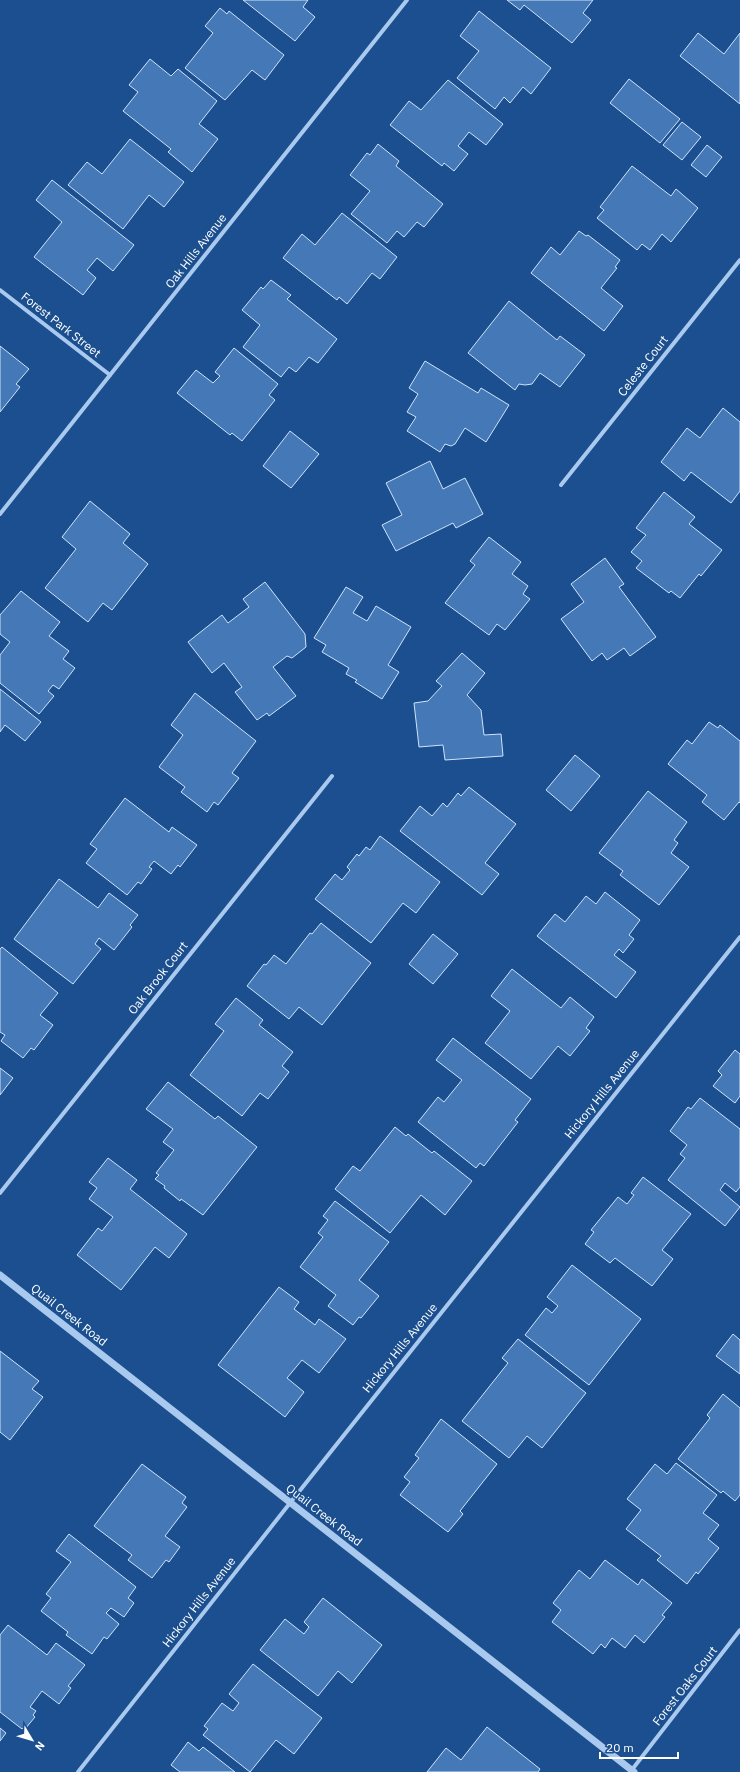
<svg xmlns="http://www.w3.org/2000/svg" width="740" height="1772" viewBox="0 0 740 1772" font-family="'IBM Plex Sans',sans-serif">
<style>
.building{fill:#4478b7;stroke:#cfe3fa}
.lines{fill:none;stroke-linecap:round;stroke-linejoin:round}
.minor{stroke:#a9c9ee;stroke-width:4}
.tertiary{stroke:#a9c9ee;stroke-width:7}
.labels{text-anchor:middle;stroke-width:3;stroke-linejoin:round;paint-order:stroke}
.street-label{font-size:12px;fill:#fff;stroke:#1b4f8f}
</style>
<rect width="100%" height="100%" fill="#1b4f8f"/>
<!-- building -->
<g class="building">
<path d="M 243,0 L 308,0 L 303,7 L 315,17 L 295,41 Z"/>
<path d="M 507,0 L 593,0 L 583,13 L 591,20 L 572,43 L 524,5 L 520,10 Z"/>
<path d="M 220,8 L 227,14 L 229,11 L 284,55 L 265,80 L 252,70 L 225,100 L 185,68 L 213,33 L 205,26 Z"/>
<path d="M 479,11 L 551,68 L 531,94 L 523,87 L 510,103 L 504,97 L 495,109 L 457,78 L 479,51 L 460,36 Z"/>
<path d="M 698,33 L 724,54 L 740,33 L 740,104 L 680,56 Z"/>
<path d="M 150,59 L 171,76 L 178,69 L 217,101 L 199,124 L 218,139 L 192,172 L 168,152 L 171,149 L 123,111 L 138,92 L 129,85 Z"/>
<path d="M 629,79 L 680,119 L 660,143 L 610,103 Z"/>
<path d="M 448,80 L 503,124 L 486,145 L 469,132 L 458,146 L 468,154 L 454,171 L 444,163 L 442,166 L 390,125 L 409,101 L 421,110 Z"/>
<path d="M 682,122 L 701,137 L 682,160 L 663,145 Z"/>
<path d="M 130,139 L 184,182 L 164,207 L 149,195 L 123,229 L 68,185 L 87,162 L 102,174 Z"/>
<path d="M 378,144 L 399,161 L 396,166 L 443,204 L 424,227 L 417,222 L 404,237 L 397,231 L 387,243 L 351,214 L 370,191 L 350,175 L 367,153 L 370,155 Z"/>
<path d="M 707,145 L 722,157 L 706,177 L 691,165 Z"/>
<path d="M 632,166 L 671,196 L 676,189 L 698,208 L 671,242 L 662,234 L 650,250 L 642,244 L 637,250 L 597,218 L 604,210 L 600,207 Z"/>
<path d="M 52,180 L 134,245 L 113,271 L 97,258 L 87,270 L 96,278 L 83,295 L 34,257 L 62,222 L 36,200 Z"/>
<path d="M 342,213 L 397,257 L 380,279 L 372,273 L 347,304 L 339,297 L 337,300 L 283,258 L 302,234 L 315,245 Z"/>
<path d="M 579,231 L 586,236 L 588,235 L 620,260 L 615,267 L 617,268 L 601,288 L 623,306 L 604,331 L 531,273 L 551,247 L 560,255 Z"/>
<path d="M 271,280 L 291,295 L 287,299 L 337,339 L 318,363 L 309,357 L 296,372 L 289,367 L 281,377 L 243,347 L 260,325 L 242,310 L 261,287 L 263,289 Z"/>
<path d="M 509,301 L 557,340 L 560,336 L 585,355 L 560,387 L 540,373 L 532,384 L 525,385 L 519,384 L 515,390 L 468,353 Z"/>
<path d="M 0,346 L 29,369 L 16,384 L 20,387 L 0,412 Z"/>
<path d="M 234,348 L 278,384 L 269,395 L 275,400 L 242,441 L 232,433 L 230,435 L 177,393 L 196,370 L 213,383 L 220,376 L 215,372 Z"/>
<path d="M 425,361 L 478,393 L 481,388 L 509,405 L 486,442 L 465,428 L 455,444 L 451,446 L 445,444 L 440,452 L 407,431 L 416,417 L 407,412 L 418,394 L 409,388 Z"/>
<path d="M 723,408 L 740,422 L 740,491 L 731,503 L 691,472 L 684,481 L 661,462 L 687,428 L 700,438 Z"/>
<path d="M 290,431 L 319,454 L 291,488 L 263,466 Z"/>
<path d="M 430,461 L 443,489 L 465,478 L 483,514 L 456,528 L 453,523 L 396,551 L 382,525 L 402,515 L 386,483 Z"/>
<path d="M 664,492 L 695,517 L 689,524 L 722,550 L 701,576 L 699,574 L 680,598 L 671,591 L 669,593 L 636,568 L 642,561 L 631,552 L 646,535 L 636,528 Z"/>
<path d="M 90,501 L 130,534 L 123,543 L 148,564 L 112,610 L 103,603 L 88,622 L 45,588 L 76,549 L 62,537 Z"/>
<path d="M 489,537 L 521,562 L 512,574 L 528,586 L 523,594 L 530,599 L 505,630 L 497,624 L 489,635 L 445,603 L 475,565 L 470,561 Z"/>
<path d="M 605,558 L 624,584 L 619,587 L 656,637 L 630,656 L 624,648 L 607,660 L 602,653 L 592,661 L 561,619 L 584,602 L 571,584 Z"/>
<path d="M 265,582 L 305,634 L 306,647 L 292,658 L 287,656 L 273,667 L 296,696 L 269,716 L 267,713 L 257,720 L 235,692 L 242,687 L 224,663 L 212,673 L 188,642 L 222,615 L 228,623 L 249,607 L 243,599 Z"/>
<path d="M 346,587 L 363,597 L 353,613 L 367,621 L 376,606 L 411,627 L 388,665 L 399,672 L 382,699 L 355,682 L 357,680 L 346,674 L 349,668 L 322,652 L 326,645 L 314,638 Z"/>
<path d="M 21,591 L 60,622 L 49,636 L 69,651 L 63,659 L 75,668 L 59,689 L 53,685 L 48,691 L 54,696 L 39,714 L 0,683 L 0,655 L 10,642 L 0,634 L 0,615 Z"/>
<path d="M 462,653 L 485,673 L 467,695 L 481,710 L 484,735 L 501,734 L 503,756 L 445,760 L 443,745 L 419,747 L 414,703 L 428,701 L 442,686 L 436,681 Z"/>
<path d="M 0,689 L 41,722 L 25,741 L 5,725 L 0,732 Z"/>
<path d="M 195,693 L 256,741 L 232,773 L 239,778 L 218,805 L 214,802 L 207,812 L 181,792 L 185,787 L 159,767 L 183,735 L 171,725 Z"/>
<path d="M 709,722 L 718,728 L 720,725 L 740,741 L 740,803 L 739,802 L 724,820 L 702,802 L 707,795 L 668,764 L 687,740 L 692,744 Z"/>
<path d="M 575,755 L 600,776 L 571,811 L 546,790 Z"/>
<path d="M 469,787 L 516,824 L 485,863 L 499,874 L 482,895 L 400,831 L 420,806 L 432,816 L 443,803 L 447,807 L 458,793 L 461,796 Z"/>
<path d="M 648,791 L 687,822 L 674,840 L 678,843 L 671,853 L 689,867 L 659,905 L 620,875 L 623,871 L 599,853 Z"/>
<path d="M 125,798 L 169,832 L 172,827 L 197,845 L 180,867 L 178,865 L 171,874 L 154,861 L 149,867 L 152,869 L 141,884 L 138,882 L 127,895 L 86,863 L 97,849 L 90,844 Z"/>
<path d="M 380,836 L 440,882 L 416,913 L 403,903 L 371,943 L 315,899 L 335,874 L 342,880 L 350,870 L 347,867 L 357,854 L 359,856 L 366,847 L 370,850 Z"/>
<path d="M 59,879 L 98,908 L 109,893 L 138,915 L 130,925 L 132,927 L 114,950 L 99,938 L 95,944 L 101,949 L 73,984 L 14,939 Z"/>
<path d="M 605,892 L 640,920 L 629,935 L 634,939 L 623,953 L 619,949 L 614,955 L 636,972 L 616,998 L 537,936 L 555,914 L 565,922 L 586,896 L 596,904 Z"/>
<path d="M 321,923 L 371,963 L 322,1025 L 299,1007 L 289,1019 L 247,986 L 264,964 L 266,965 L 274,955 L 286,964 L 310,933 L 312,934 Z"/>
<path d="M 433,934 L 458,954 L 433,984 L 409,964 Z"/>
<path d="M 2,947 L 58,993 L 40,1015 L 53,1025 L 34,1050 L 31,1048 L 23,1058 L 1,1041 L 5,1035 L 0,1032 L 0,949 Z"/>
<path d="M 512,969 L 561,1008 L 570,997 L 594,1017 L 586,1028 L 590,1031 L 570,1056 L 558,1046 L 531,1079 L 485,1043 L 510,1011 L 491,996 Z"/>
<path d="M 236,998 L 263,1020 L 259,1025 L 293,1052 L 282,1066 L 289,1072 L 268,1099 L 260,1093 L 242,1116 L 190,1075 L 224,1031 L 215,1024 Z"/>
<path d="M 453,1038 L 531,1099 L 515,1120 L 518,1122 L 484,1166 L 480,1163 L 476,1168 L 418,1122 L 438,1097 L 444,1102 L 462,1080 L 436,1060 Z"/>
<path d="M 735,1050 L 740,1054 L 740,1096 L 735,1103 L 713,1086 L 722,1075 L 718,1071 Z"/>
<path d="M 0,1068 L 13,1078 L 0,1095 Z"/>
<path d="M 168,1082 L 215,1119 L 218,1116 L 257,1147 L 203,1215 L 181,1199 L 180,1201 L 164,1188 L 165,1186 L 155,1179 L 159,1175 L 156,1173 L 174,1150 L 163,1142 L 173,1129 L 146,1109 Z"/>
<path d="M 700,1098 L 740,1129 L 740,1187 L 736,1192 L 725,1183 L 720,1190 L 740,1207 L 725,1226 L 668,1180 L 685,1158 L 680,1154 L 687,1145 L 670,1131 L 688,1107 L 691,1109 Z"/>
<path d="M 395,1127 L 406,1136 L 408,1134 L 432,1153 L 434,1151 L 472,1181 L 445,1215 L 421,1195 L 390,1233 L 335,1189 L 353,1166 L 360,1171 Z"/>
<path d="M 108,1158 L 137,1180 L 130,1189 L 187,1234 L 169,1258 L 155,1247 L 121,1290 L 77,1255 L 98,1228 L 102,1231 L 113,1217 L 89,1199 L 97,1188 L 89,1182 Z"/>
<path d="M 643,1177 L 691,1214 L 662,1250 L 673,1259 L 652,1286 L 615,1258 L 610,1263 L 585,1244 L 594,1232 L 591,1230 L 618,1197 L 627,1204 L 634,1195 L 631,1193 Z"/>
<path d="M 335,1201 L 389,1242 L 359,1280 L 379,1296 L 361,1318 L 359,1317 L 353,1325 L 328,1306 L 336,1295 L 300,1267 L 323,1237 L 318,1233 L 328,1220 L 323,1216 Z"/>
<path d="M 572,1265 L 641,1319 L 589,1385 L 525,1335 L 546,1308 L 552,1313 L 558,1306 L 547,1297 Z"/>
<path d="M 279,1287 L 299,1302 L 294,1309 L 315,1325 L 319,1319 L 346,1339 L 319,1373 L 302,1360 L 287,1378 L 304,1392 L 285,1417 L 218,1365 Z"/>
<path d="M 733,1334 L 740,1340 L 740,1374 L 716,1356 Z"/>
<path d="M 518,1339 L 586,1393 L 542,1448 L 527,1436 L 509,1458 L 462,1421 L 508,1363 L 502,1358 Z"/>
<path d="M 0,1351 L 39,1381 L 32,1389 L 43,1397 L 10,1440 L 0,1432 Z"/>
<path d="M 723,1394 L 740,1408 L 740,1495 L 735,1501 L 723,1491 L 721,1493 L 678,1459 L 710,1418 L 707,1415 Z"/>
<path d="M 441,1419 L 497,1464 L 460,1511 L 463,1514 L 448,1532 L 400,1495 L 410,1482 L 404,1477 L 419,1458 L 415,1455 Z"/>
<path d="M 676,1463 L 717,1495 L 703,1513 L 719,1525 L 708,1539 L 719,1548 L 698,1574 L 696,1572 L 687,1584 L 657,1560 L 661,1556 L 626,1529 L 641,1510 L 627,1499 L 655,1464 L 667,1474 Z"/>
<path d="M 142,1464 L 186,1497 L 182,1503 L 187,1507 L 165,1536 L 180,1547 L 169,1562 L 166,1560 L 152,1578 L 128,1560 L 132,1555 L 94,1526 Z"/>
<path d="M 69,1534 L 136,1587 L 128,1598 L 134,1603 L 124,1617 L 111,1608 L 106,1613 L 119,1624 L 107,1639 L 104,1637 L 92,1654 L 66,1635 L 68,1632 L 41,1611 L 51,1598 L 46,1594 L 71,1562 L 56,1551 Z"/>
<path d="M 605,1560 L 638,1585 L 642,1579 L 672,1603 L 662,1615 L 665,1617 L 644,1643 L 635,1635 L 625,1648 L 612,1638 L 605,1648 L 601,1644 L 593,1654 L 552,1622 L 561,1610 L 553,1603 L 579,1570 L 590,1579 Z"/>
<path d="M 323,1598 L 382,1645 L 352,1683 L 338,1671 L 318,1696 L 260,1650 L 285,1619 L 304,1634 L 309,1627 L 304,1622 Z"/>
<path d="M 8,1625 L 47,1655 L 56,1643 L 85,1665 L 68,1686 L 71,1688 L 59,1704 L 42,1691 L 30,1707 L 36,1711 L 33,1715 L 35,1717 L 25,1729 L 24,1727 L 22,1729 L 0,1712 L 0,1635 Z"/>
<path d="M 253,1664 L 322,1718 L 294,1754 L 276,1740 L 250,1772 L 203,1735 L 208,1729 L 204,1726 L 222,1703 L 233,1711 L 239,1703 L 229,1694 Z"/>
<path d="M 487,1727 L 540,1769 L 538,1772 L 427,1772 L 446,1748 L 461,1760 Z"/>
<path d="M 0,1728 L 6,1733 L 0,1741 Z"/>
<path d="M 188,1742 L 199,1751 L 203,1747 L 235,1772 L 180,1772 L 171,1765 Z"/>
</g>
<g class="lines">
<!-- minor -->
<g class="minor">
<path d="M 0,290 L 110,375"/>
<path d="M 561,485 L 740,260"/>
<path d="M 0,514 L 407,0"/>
<path d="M 0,1193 L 332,776"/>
<path d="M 631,1771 L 740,1630"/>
<path d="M 78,1772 L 290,1503 L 740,937"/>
</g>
<!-- tertiary -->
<path class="tertiary" d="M 0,1275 L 634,1772"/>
</g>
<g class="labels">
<!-- street labels -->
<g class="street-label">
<text transform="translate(196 251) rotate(-52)" y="4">Oak Hills Avenue</text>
<text transform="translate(61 325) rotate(38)" y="4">Forest Park Street</text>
<text transform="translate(643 366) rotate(-52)" y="4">Celeste Court</text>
<text transform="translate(158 978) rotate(-52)" y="4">Oak Brook Court</text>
<text transform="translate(602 1094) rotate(-51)" y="4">Hickory Hills Avenue</text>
<text transform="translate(69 1315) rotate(38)" y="4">Quail Creek Road</text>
<text transform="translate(400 1348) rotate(-51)" y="4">Hickory Hills Avenue</text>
<text transform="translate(324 1515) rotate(38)" y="4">Quail Creek Road</text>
<text transform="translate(199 1602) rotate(-52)" y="4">Hickory Hills Avenue</text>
<text transform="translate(685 1686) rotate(-52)" y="4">Forest Oaks Court</text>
</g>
</g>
<!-- north arrow -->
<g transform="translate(32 1740) rotate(128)" stroke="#1b4f8f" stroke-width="3" paint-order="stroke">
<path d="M0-3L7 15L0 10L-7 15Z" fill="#ffffff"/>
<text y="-6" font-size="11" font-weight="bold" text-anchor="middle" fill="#ffffff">N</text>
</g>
<!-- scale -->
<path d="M600 1752v6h78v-6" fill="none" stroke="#ffffff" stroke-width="2"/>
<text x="606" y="1752" font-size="12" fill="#ffffff" stroke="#1b4f8f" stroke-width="3" paint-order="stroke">20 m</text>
</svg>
